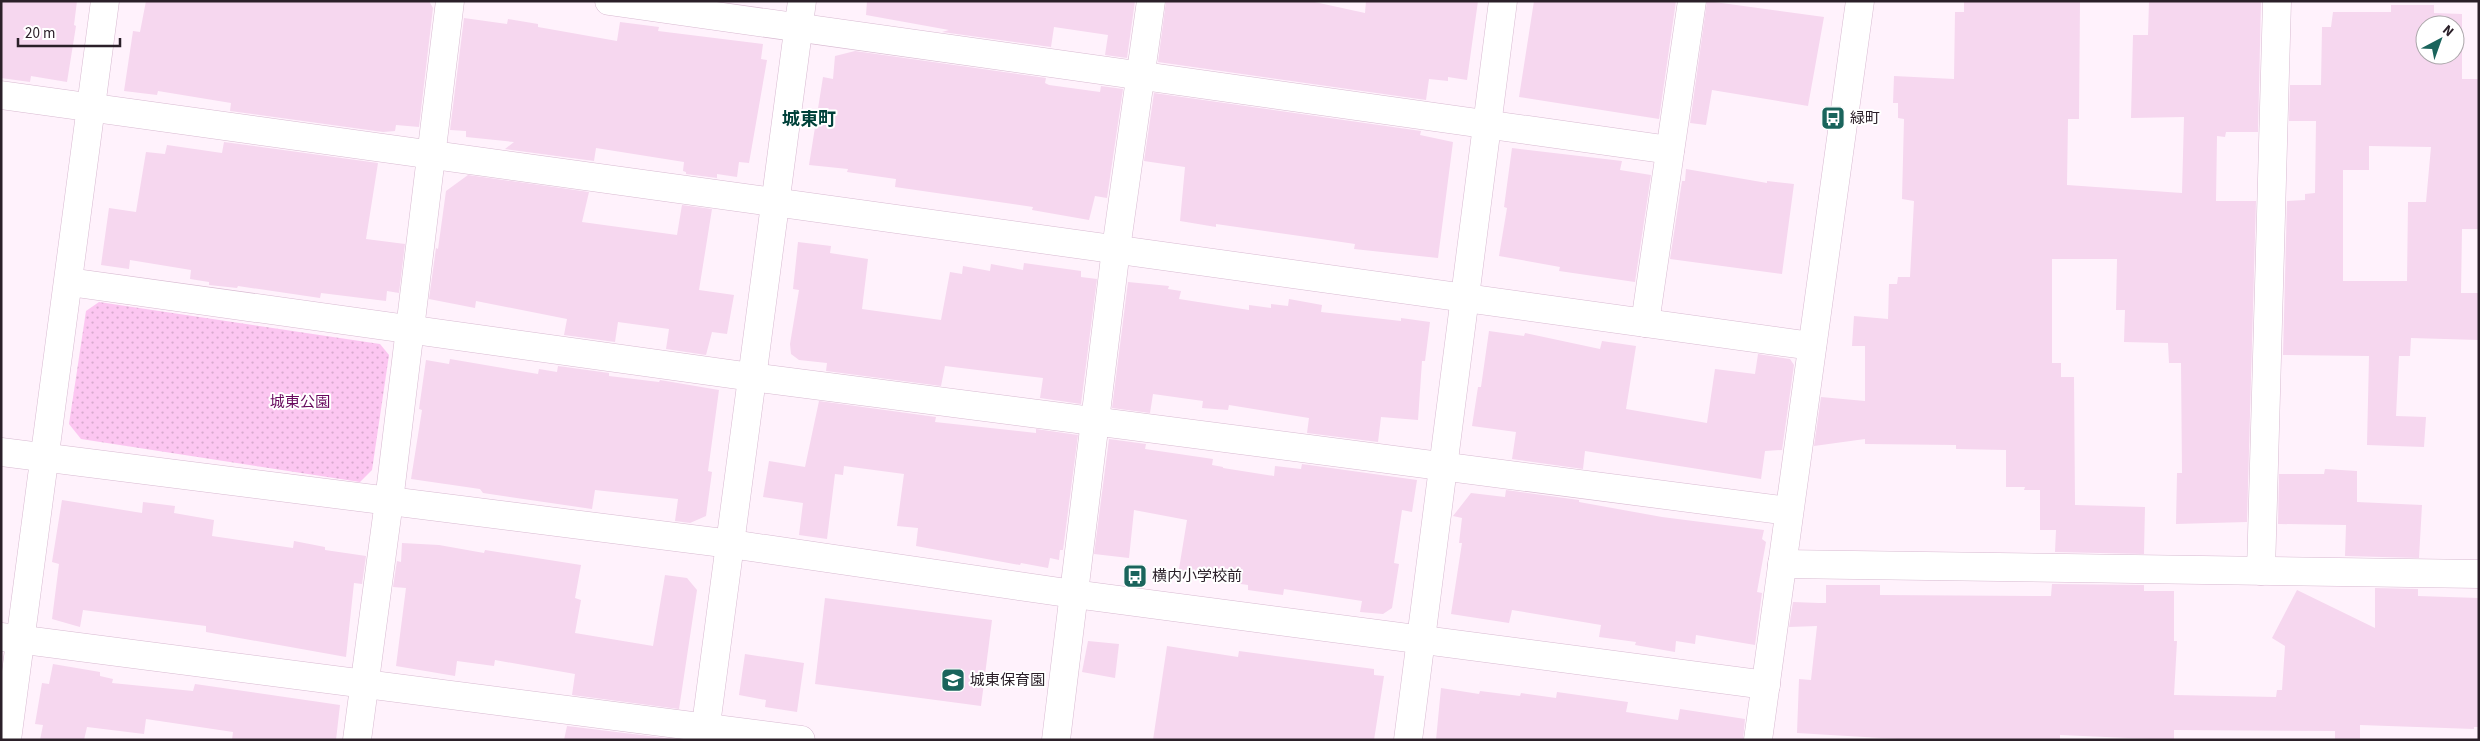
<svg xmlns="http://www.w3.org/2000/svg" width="2480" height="741" viewBox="0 0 2480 741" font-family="'Source Sans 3','Noto Sans JP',sans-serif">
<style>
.grass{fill:url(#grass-dots)}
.building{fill:#f6d7ef;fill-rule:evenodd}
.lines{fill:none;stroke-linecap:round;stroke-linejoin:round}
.minor-casing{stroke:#d8bad1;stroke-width:29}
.minor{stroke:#fff;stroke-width:28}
.labels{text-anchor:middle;stroke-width:4;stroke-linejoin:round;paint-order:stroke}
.poi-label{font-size:15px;fill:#2b2029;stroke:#fff;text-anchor:start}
.park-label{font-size:15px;fill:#67095d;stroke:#fff}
.quarter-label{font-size:18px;font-weight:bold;fill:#00413a;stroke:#fff}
</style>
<defs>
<pattern id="grass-dots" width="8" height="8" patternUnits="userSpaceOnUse" patternTransform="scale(1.25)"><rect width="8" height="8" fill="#fcc6f1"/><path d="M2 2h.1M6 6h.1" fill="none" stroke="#d8aacf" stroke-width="1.8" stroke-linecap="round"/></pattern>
</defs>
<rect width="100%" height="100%" fill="#fff2fc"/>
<!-- grass -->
<path class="grass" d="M 99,302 L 380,344 L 389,355 L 372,470 L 360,482 L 81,439 L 69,424 L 86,311 Z"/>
<!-- building -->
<g class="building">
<path d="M 1,1 L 77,1 L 74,25 L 76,26 L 67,82 L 31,76 L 30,82 L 1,78 Z"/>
<path d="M 146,1 L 429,1 L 433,8 L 419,127 L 396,125 L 395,131 L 383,132 L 230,111 L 231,103 L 158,91 L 157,95 L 124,91 L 133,31 L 140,32 Z"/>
<path d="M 867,1 L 1135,1 L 1127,58 L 1105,55 L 1108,35 L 1054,27 L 1051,47 L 942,32 L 949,30 L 866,15 Z"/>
<path d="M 1166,1 L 1310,1 L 1365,13 L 1366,1 L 1478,1 L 1467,80 L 1448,77 L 1448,81 L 1429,79 L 1426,100 L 1158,62 Z"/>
<path d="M 1534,1 L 1676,1 L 1659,119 L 1519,97 Z"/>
<path d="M 1707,1 L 1824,17 L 1808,106 L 1712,90 L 1706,125 L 1690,123 Z"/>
<path d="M 1964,1 L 2080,1 L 2079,119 L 2068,119 L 2067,185 L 2182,193 L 2184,117 L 2131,118 L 2133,35 L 2148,35 L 2149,1 L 2261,1 L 2258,132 L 2226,132 L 2225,137 L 2217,136 L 2216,201 L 2256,201 L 2247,522 L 2176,524 L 2177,473 L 2182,473 L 2181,363 L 2169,363 L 2168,343 L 2124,342 L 2125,310 L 2116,310 L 2117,259 L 2052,259 L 2052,363 L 2061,363 L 2061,377 L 2074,377 L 2075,505 L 2145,507 L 2144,554 L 2055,552 L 2056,530 L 2040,530 L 2040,490 L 2024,490 L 2025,487 L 2006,487 L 2006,450 L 1956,449 L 1956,445 L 1865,444 L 1865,439 L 1814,446 L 1821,397 L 1865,401 L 1865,346 L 1852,346 L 1854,316 L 1888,319 L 1889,284 L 1897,284 L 1898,277 L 1910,277 L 1914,201 L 1902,199 L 1904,119 L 1898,118 L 1898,103 L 1893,103 L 1894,76 L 1954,79 L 1955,12 L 1964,12 Z"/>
<path d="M 2391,5 L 2434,5 L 2434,13 L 2462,14 L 2462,79 L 2479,79 L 2479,229 L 2462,229 L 2461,293 L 2479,293 L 2479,340 L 2411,338 L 2410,356 L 2399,356 L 2396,416 L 2426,417 L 2424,447 L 2367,445 L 2369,356 L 2283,355 L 2287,201 L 2305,200 L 2305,194 L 2315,193 L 2316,121 L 2289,121 L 2290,85 L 2321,85 L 2322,27 L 2331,27 L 2333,12 L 2391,12 ZM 2425,25 L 2455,25 L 2455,55 L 2425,55 ZM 2369,146 L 2431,147 L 2426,202 L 2408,202 L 2407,281 L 2343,281 L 2343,170 L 2369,170 Z"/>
<path d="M 464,18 L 507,24 L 508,19 L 538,24 L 538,27 L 617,41 L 620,22 L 659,27 L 658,31 L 763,44 L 761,59 L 767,60 L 749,163 L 739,162 L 737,177 L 717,174 L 717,178 L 686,174 L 686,172 L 683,171 L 684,162 L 596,148 L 594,161 L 505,149 L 514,142 L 466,137 L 466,131 L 450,130 Z"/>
<path d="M 855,51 L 1046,78 L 1045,83 L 1049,85 L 1100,92 L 1101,86 L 1123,89 L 1107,198 L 1095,196 L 1089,220 L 1032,210 L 1033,207 L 895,187 L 896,179 L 847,172 L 848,169 L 809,165 L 823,77 L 833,79 L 835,56 Z"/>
<path d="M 1154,93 L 1421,131 L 1420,135 L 1453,142 L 1438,258 L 1354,249 L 1355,244 L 1328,240 L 1216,224 L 1216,227 L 1180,221 L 1185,167 L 1144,161 Z"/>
<path d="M 224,142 L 378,163 L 366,239 L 405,244 L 399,293 L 387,291 L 386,301 L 321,293 L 320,298 L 238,286 L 237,288 L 209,285 L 209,282 L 190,279 L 191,270 L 130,260 L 129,269 L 101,265 L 109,208 L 136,212 L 146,152 L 165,154 L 167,145 L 222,153 Z"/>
<path d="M 1512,148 L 1622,161 L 1620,170 L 1651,175 L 1635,282 L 1559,271 L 1560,267 L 1499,256 L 1507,208 L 1504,207 Z"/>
<path d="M 1686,169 L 1767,183 L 1767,181 L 1794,184 L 1782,274 L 1670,259 L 1682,181 L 1685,181 Z"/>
<path d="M 468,175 L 589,192 L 582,222 L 677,235 L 682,205 L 712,209 L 699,290 L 734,295 L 727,334 L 712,332 L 706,355 L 666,349 L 669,329 L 618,322 L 615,342 L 564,335 L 567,319 L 476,301 L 475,308 L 429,299 L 436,248 L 438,249 L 446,191 Z"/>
<path d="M 798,242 L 831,246 L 830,253 L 868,259 L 862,309 L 941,320 L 950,272 L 962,274 L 963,266 L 990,271 L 991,264 L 1023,270 L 1024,263 L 1081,271 L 1081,277 L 1097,279 L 1081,404 L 1040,398 L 1043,378 L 945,366 L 941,386 L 826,371 L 827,363 L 799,360 L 791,354 L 790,344 L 799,290 L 793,289 Z"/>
<path d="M 1128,282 L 1169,286 L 1168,289 L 1181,291 L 1179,299 L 1249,310 L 1249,305 L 1271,308 L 1271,304 L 1288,306 L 1289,299 L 1322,305 L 1321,312 L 1401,321 L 1401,318 L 1430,322 L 1425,361 L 1422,361 L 1418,420 L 1381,417 L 1378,442 L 1307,433 L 1309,418 L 1229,405 L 1228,410 L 1202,408 L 1203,401 L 1153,394 L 1150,413 L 1112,408 Z"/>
<path d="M 1489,331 L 1524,336 L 1525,333 L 1600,349 L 1602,341 L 1636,346 L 1626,409 L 1707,423 L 1715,369 L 1755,374 L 1758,354 L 1790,359 L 1794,365 L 1782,450 L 1765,451 L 1761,479 L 1585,451 L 1583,469 L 1512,459 L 1516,432 L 1472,426 L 1478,387 L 1481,387 Z"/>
<path d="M 450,359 L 538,374 L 539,369 L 557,372 L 558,366 L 609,373 L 609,376 L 659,382 L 660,380 L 719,390 L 708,471 L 712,472 L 706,516 L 690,523 L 675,521 L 678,499 L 595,490 L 592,509 L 483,493 L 480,489 L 411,479 L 422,410 L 419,409 L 426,360 L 449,364 Z"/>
<path d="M 819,401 L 936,417 L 935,422 L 1036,433 L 1036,429 L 1078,435 L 1063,550 L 1060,550 L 1059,560 L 1050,558 L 1048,568 L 1021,563 L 1020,565 L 916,546 L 918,528 L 897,526 L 904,474 L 844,466 L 843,475 L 835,474 L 827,539 L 799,535 L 803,503 L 763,497 L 769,461 L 805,467 Z"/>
<path d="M 1109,439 L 1146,444 L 1145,449 L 1213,459 L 1212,465 L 1223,467 L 1223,468 L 1274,476 L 1275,466 L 1301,469 L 1302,464 L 1417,480 L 1412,512 L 1402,510 L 1394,563 L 1399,564 L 1392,608 L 1383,614 L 1360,612 L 1362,601 L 1284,589 L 1283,595 L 1248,590 L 1248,585 L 1178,575 L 1187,520 L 1134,510 L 1129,558 L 1094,554 Z"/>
<path d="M 2325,469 L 2357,471 L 2357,502 L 2422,505 L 2419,558 L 2345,556 L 2346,525 L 2278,524 L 2279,474 L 2324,474 Z"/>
<path d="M 1506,490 L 1579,500 L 1579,502 L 1662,517 L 1764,530 L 1762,539 L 1766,542 L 1757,592 L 1762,593 L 1755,645 L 1696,635 L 1695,644 L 1676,641 L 1675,652 L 1635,645 L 1636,642 L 1599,637 L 1601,625 L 1512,610 L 1509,623 L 1451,614 L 1462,543 L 1459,543 L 1462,518 L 1453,516 L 1471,493 L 1505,497 Z"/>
<path d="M 62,500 L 142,513 L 143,502 L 175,506 L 174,513 L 214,520 L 212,536 L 293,548 L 294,541 L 325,547 L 325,550 L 366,556 L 362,584 L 354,583 L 346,657 L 206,632 L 206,626 L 83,610 L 80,627 L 52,619 L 59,564 L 52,562 Z"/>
<path d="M 402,543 L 439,545 L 484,553 L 485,550 L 581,565 L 575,598 L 581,600 L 575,633 L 653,646 L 665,575 L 687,578 L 697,590 L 679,709 L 572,695 L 575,674 L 495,660 L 494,666 L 457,661 L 455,676 L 396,666 L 406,588 L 393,587 L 397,561 L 401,562 Z"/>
<path d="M 2052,584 L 2144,585 L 2144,591 L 2174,591 L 2174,641 L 2177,641 L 2174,695 L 2276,697 L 2277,690 L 2282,690 L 2285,646 L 2272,638 L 2297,590 L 2375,628 L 2375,588 L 2418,589 L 2418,596 L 2479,598 L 2479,727 L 2474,727 L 2474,729 L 2360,725 L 2360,739 L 2335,739 L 2335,731 L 2174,730 L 2174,740 L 2060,735 L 2060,740 L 1915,740 L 1797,733 L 1799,679 L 1811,680 L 1817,626 L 1789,627 L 1793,602 L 1819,603 L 1819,607 L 1819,603 L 1826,603 L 1826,585 L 1880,585 L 1880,595 L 2051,596 Z"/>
<path d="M 825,598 L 992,620 L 981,706 L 815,684 Z"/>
<path d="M 1088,641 L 1119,644 L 1115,678 L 1082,672 Z"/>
<path d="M 1167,646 L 1238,657 L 1239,651 L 1374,669 L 1374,675 L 1384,676 L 1374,740 L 1153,740 Z"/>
<path d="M 745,654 L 804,663 L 797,712 L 765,707 L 766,700 L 739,695 Z"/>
<path d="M 53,664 L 100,672 L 100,676 L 113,679 L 112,683 L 193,691 L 195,684 L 340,705 L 336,740 L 232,740 L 233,732 L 146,719 L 144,734 L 87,727 L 84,740 L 40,740 L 43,725 L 35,724 L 42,683 L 49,684 Z"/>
<path d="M 1441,688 L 1479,694 L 1480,691 L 1520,696 L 1521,693 L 1556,698 L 1557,692 L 1628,702 L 1626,712 L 1678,720 L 1680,709 L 1745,719 L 1743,740 L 1436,740 Z"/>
<path d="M 567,726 L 674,739 L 564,740 Z"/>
</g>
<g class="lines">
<!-- minor casing -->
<g class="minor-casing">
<g id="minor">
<path d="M 609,1 L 1670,150"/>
<path d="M 1,95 L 1812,346"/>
<path d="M 69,282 L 752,377 L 1789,511"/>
<path d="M 1645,323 L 1692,1"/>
<path d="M 1,452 L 731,544 L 1074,594 L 1766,685"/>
<path d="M 1782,564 L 2479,574"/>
<path d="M 2261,571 L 2277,1"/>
<path d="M 1,637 L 801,740"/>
<path d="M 7,740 L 105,1"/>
<path d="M 357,740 L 389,501 L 450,1"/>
<path d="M 704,740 L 802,1"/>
<path d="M 1056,740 L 1116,249 L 1151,1"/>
<path d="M 1408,740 L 1503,1"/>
<path d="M 1758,740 L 1860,1"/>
</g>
</g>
<!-- minor -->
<use href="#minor" class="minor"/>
</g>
<!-- icons -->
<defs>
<g id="bus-square" transform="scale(1.25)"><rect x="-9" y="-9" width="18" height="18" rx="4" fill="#1a645c" stroke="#fff"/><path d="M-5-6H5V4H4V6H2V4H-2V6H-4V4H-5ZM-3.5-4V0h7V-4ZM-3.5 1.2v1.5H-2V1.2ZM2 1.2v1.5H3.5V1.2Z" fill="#fff"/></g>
<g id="school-square" transform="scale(1.25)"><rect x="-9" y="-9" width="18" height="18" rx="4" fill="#1a645c" stroke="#fff"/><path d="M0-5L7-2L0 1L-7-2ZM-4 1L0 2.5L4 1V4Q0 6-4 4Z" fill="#fff"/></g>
</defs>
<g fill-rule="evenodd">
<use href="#bus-square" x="1833" y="118"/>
<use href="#bus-square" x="1135" y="576"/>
<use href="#school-square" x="953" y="680"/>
</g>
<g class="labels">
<!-- poi labels -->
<g class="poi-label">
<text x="1850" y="123">緑町</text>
<text x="1152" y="581">横内小学校前</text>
<text x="970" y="685">城東保育園</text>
</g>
<!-- park labels -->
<g class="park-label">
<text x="300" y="407">城東公園</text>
</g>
<!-- quarter labels -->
<g class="quarter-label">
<text x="809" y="125">城東町</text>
</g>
</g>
<!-- border -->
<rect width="2480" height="741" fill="none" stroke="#2b2029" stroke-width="5"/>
<!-- north arrow -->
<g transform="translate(2440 40) rotate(41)"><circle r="24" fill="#ffffff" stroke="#aaa6a9"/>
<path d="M0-4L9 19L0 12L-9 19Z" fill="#1a645c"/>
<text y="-8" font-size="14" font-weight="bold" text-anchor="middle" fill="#2b2029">N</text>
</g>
<!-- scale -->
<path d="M18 38v8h102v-8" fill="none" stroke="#2b2029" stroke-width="2.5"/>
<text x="25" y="38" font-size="15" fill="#2b2029" stroke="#ffffff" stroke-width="4" paint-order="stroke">20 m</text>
</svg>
